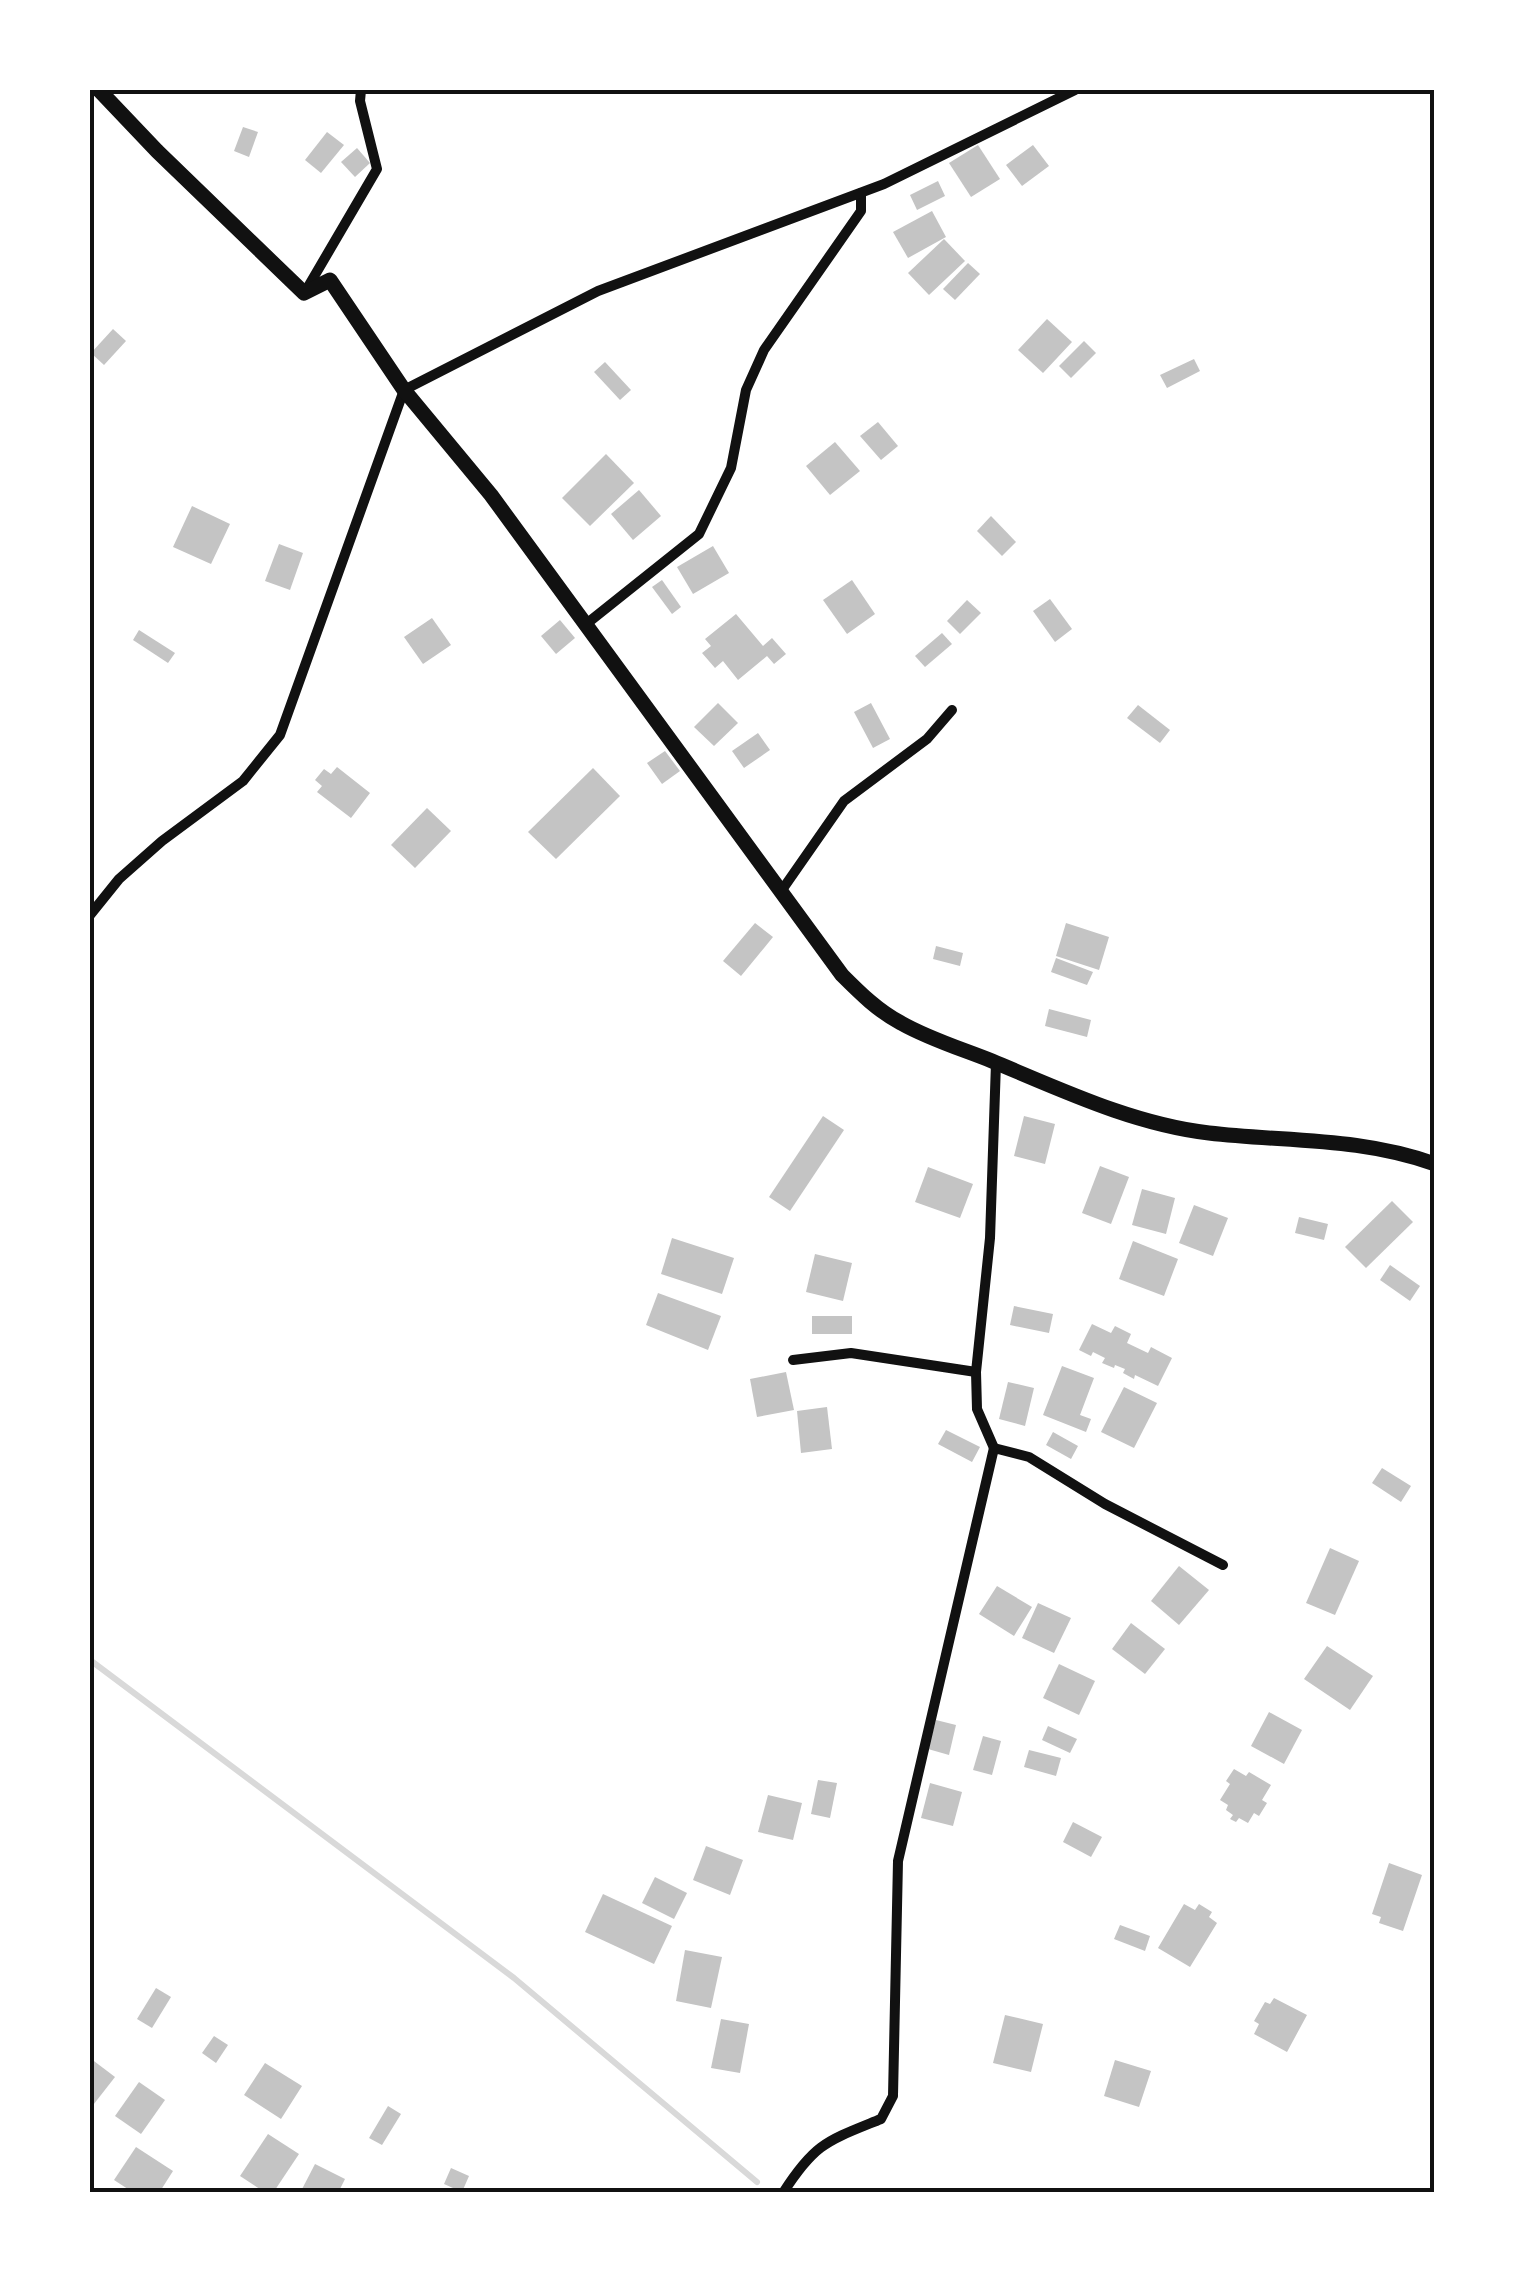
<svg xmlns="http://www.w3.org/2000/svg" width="1525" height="2283" viewBox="0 0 1525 2283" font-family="'IBM Plex Serif',serif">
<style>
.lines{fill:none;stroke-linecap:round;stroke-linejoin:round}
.stream{stroke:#d9d9d9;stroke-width:6}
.building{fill:#c4c4c4}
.minor{stroke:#111;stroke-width:10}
.tertiary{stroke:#111;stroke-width:15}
.neatline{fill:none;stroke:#111;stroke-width:4}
</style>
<rect width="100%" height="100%" fill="#fff"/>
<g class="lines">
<!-- stream -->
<path class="stream" d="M 90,1660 L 514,1978 L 757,2182"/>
</g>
<!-- building -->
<g class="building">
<path d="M 243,127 L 258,132 L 249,157 L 234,151 Z"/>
<path d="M 327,132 L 344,145 L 321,173 L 305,160 Z"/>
<path d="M 978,145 L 1000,179 L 971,197 L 949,163 Z"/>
<path d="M 1033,145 L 1049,166 L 1022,186 L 1006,165 Z"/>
<path d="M 357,148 L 370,163 L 355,177 L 341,162 Z"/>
<path d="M 938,181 L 945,196 L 917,210 L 910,195 Z"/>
<path d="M 932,211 L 946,237 L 908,258 L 893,232 Z"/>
<path d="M 944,239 L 965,261 L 929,295 L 908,273 Z"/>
<path d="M 968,263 L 980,274 L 955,300 L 943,289 Z"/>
<path d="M 1047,319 L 1072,342 L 1043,373 L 1018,350 Z"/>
<path d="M 113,329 L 126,341 L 104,365 L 91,353 Z"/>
<path d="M 1084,341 L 1096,353 L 1071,378 L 1059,366 Z"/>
<path d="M 1194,359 L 1200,371 L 1167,388 L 1160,375 Z"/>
<path d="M 605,362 L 631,390 L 620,400 L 594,372 Z"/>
<path d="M 878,422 L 898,446 L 881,460 L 860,436 Z"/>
<path d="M 835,442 L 860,471 L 830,495 L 806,466 Z"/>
<path d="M 606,454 L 634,483 L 590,526 L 562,498 Z"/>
<path d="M 639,490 L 661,516 L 633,540 L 611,514 Z"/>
<path d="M 192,506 L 230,524 L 211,564 L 173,547 Z"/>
<path d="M 991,516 L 1016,542 L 1002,556 L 977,531 Z"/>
<path d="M 279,544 L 303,553 L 290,590 L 265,581 Z"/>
<path d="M 713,546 L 729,573 L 693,594 L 677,567 Z"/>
<path d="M 662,580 L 681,607 L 672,614 L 652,587 Z"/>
<path d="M 852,580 L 875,614 L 847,634 L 823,600 Z"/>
<path d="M 1050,599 L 1072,629 L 1055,642 L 1033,611 Z"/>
<path d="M 967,600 L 981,613 L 960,634 L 947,621 Z"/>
<path d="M 736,614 L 763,646 L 772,638 L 786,654 L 774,664 L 767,656 L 738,680 L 723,661 L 715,668 L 702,653 L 711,646 L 705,639 Z"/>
<path d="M 432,618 L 451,645 L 423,664 L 404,637 Z"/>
<path d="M 560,620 L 575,638 L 556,654 L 541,636 Z"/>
<path d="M 139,630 L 175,653 L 168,663 L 133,640 Z"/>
<path d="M 942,633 L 952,644 L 925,667 L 915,656 Z"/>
<path d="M 718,703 L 738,723 L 714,746 L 694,727 Z"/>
<path d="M 871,703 L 890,739 L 873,748 L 854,712 Z"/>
<path d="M 1138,705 L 1170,730 L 1160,743 L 1127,718 Z"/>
<path d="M 758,733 L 770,750 L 744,768 L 732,751 Z"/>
<path d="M 665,751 L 680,771 L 662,784 L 647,763 Z"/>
<path d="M 337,767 L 370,793 L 351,818 L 317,792 L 322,786 L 315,780 L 324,769 L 331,774 Z"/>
<path d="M 593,768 L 620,796 L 556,859 L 528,832 Z"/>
<path d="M 427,808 L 451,831 L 415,868 L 391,845 Z"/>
<path d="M 755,923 L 773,937 L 741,976 L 723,961 Z"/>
<path d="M 1066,923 L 1109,937 L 1099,970 L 1056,956 Z"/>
<path d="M 936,946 L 963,953 L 960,966 L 933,959 Z"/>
<path d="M 1056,958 L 1093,972 L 1087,985 L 1051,972 Z"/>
<path d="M 1049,1009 L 1091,1020 L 1087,1037 L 1045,1026 Z"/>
<path d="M 823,1116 L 844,1130 L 790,1211 L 769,1197 Z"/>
<path d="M 1024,1116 L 1055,1124 L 1045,1164 L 1014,1156 Z"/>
<path d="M 1100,1166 L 1129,1177 L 1111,1224 L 1082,1213 Z"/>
<path d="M 928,1167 L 973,1184 L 960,1218 L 915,1202 Z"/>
<path d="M 1142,1189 L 1175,1198 L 1166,1234 L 1132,1225 Z"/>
<path d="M 1392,1201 L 1413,1222 L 1366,1268 L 1345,1247 Z"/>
<path d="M 1194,1205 L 1228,1218 L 1213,1256 L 1179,1243 Z"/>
<path d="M 1299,1217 L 1328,1224 L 1324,1240 L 1295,1233 Z"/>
<path d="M 672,1238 L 734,1258 L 722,1294 L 661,1274 Z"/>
<path d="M 1133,1241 L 1178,1259 L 1164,1296 L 1119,1279 Z"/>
<path d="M 815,1254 L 852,1263 L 843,1301 L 806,1292 Z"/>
<path d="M 1390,1265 L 1420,1286 L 1410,1301 L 1380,1280 Z"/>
<path d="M 658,1293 L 721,1316 L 708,1350 L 646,1325 Z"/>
<path d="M 1014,1306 L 1053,1314 L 1049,1333 L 1010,1325 Z"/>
<rect x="812" y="1316" width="40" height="18"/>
<path d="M 1092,1324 L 1111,1333 L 1115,1326 L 1131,1334 L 1127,1343 L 1148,1353 L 1151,1347 L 1172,1358 L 1158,1386 L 1135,1375 L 1134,1379 L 1123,1373 L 1125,1369 L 1115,1365 L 1114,1368 L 1102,1363 L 1105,1358 L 1093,1352 L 1091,1356 L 1079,1350 Z"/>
<path d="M 1062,1366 L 1094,1378 L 1080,1415 L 1091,1419 L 1086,1432 L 1043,1415 Z"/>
<path d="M 786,1372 L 794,1410 L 757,1417 L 750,1379 Z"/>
<path d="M 1008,1382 L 1034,1388 L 1025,1426 L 999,1419 Z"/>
<path d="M 1124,1387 L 1157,1403 L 1134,1448 L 1101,1432 Z"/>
<path d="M 827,1407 L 832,1449 L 801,1453 L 797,1411 Z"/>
<path d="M 946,1430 L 980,1447 L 972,1462 L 938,1444 Z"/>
<path d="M 1053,1432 L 1078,1446 L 1071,1459 L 1046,1445 Z"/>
<path d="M 1382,1468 L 1411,1486 L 1401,1502 L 1372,1483 Z"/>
<path d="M 1330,1548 L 1359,1561 L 1335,1615 L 1306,1603 Z"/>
<path d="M 1179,1566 L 1209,1590 L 1179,1625 L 1151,1601 Z"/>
<path d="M 997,1586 L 1032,1607 L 1014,1636 L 979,1614 Z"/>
<path d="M 1038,1603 L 1071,1618 L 1054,1653 L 1022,1638 Z"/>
<path d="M 1131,1623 L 1165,1649 L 1145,1674 L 1112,1649 Z"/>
<path d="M 1327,1646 L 1373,1676 L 1350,1710 L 1304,1679 Z"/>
<path d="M 1059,1664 L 1095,1681 L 1079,1715 L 1043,1698 Z"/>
<path d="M 1269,1712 L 1302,1730 L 1284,1764 L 1251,1746 Z"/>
<path d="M 936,1720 L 956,1725 L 949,1755 L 928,1749 Z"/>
<path d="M 1048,1726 L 1077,1739 L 1070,1753 L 1042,1740 Z"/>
<path d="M 983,1736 L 1001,1741 L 992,1775 L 973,1770 Z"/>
<path d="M 1029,1750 L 1061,1758 L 1056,1776 L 1024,1767 Z"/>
<path d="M 1234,1769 L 1246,1776 L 1249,1772 L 1271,1785 L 1262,1800 L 1267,1803 L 1259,1816 L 1254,1813 L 1248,1823 L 1239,1818 L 1236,1822 L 1230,1819 L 1233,1815 L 1226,1810 L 1228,1805 L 1220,1800 L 1230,1784 L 1226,1781 Z"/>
<path d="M 818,1780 L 837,1783 L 830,1818 L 811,1814 Z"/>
<path d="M 930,1783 L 962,1792 L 953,1826 L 921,1818 Z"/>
<path d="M 768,1795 L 802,1803 L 793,1840 L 758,1832 Z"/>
<path d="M 1073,1822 L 1102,1837 L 1091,1857 L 1063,1842 Z"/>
<path d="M 706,1846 L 743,1860 L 730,1895 L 693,1880 Z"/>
<path d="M 1389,1863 L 1422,1875 L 1403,1931 L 1379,1923 L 1381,1917 L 1372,1914 Z"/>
<path d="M 655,1877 L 687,1893 L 674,1919 L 642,1903 Z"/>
<path d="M 603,1894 L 672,1926 L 654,1964 L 585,1932 Z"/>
<path d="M 1184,1904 L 1195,1910 L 1199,1904 L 1212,1912 L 1209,1917 L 1217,1923 L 1190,1967 L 1158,1948 Z"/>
<path d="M 1120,1925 L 1150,1936 L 1145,1951 L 1114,1939 Z"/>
<path d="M 685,1950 L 722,1957 L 711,2008 L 676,2001 Z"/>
<path d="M 156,1988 L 171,1997 L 152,2028 L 137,2019 Z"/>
<path d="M 1274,1998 L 1307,2015 L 1287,2052 L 1254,2034 L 1259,2024 L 1254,2021 L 1265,2002 L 1270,2004 Z"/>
<path d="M 1005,2015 L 1043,2024 L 1031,2072 L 993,2063 Z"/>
<path d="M 721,2019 L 749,2024 L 740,2073 L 711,2068 Z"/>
<path d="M 214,2036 L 228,2045 L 216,2063 L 202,2053 Z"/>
<path d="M 90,2058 L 115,2077 L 90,2109 Z"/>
<path d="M 1115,2060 L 1151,2071 L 1139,2107 L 1104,2096 Z"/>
<path d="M 265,2063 L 302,2086 L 281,2119 L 244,2095 Z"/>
<path d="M 139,2082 L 165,2100 L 141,2134 L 115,2116 Z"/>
<path d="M 388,2106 L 401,2114 L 382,2145 L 369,2138 Z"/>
<path d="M 268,2134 L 299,2154 L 273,2193 L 266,2193 L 240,2176 Z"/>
<path d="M 136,2147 L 173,2171 L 159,2193 L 134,2193 L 114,2180 Z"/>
<path d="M 315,2164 L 345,2179 L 338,2193 L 300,2193 Z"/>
<path d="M 451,2168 L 469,2176 L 462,2192 L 444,2184 Z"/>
</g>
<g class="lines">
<!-- minor -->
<g class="minor">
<path d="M 305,292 L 377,169 L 360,101 L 361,90"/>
<path d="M 585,625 L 699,534 L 731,468 L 746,390 L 764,350 L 861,211 L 861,193"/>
<path d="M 782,890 L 844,801 L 927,739 L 952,710"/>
<path d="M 90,915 L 119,879 L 162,841 L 243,781 L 280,735 L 404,390 L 598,291 L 884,184 L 1075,90"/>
<path d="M 793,1360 L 851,1353 L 976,1372"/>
<path d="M 994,1448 L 977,1409 L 976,1372 L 990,1238 L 996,1063"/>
<path d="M 783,2193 C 815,2143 827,2141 881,2119 L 893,2096 L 898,1861 L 994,1448 L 1029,1457 L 1105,1504 L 1223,1565"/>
</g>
<!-- tertiary -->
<path class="tertiary" d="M 99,90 L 157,151 L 304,293 L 330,280 L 404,390 L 491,495 L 842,975 C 860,993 878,1011 901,1023 C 929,1039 962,1049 992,1061 C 1062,1090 1133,1124 1209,1133 C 1287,1142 1359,1137 1435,1164"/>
</g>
<!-- border -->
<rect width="1525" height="2283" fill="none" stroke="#ffffff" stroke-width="185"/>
<rect x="92" y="92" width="1340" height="2098" class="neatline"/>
</svg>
